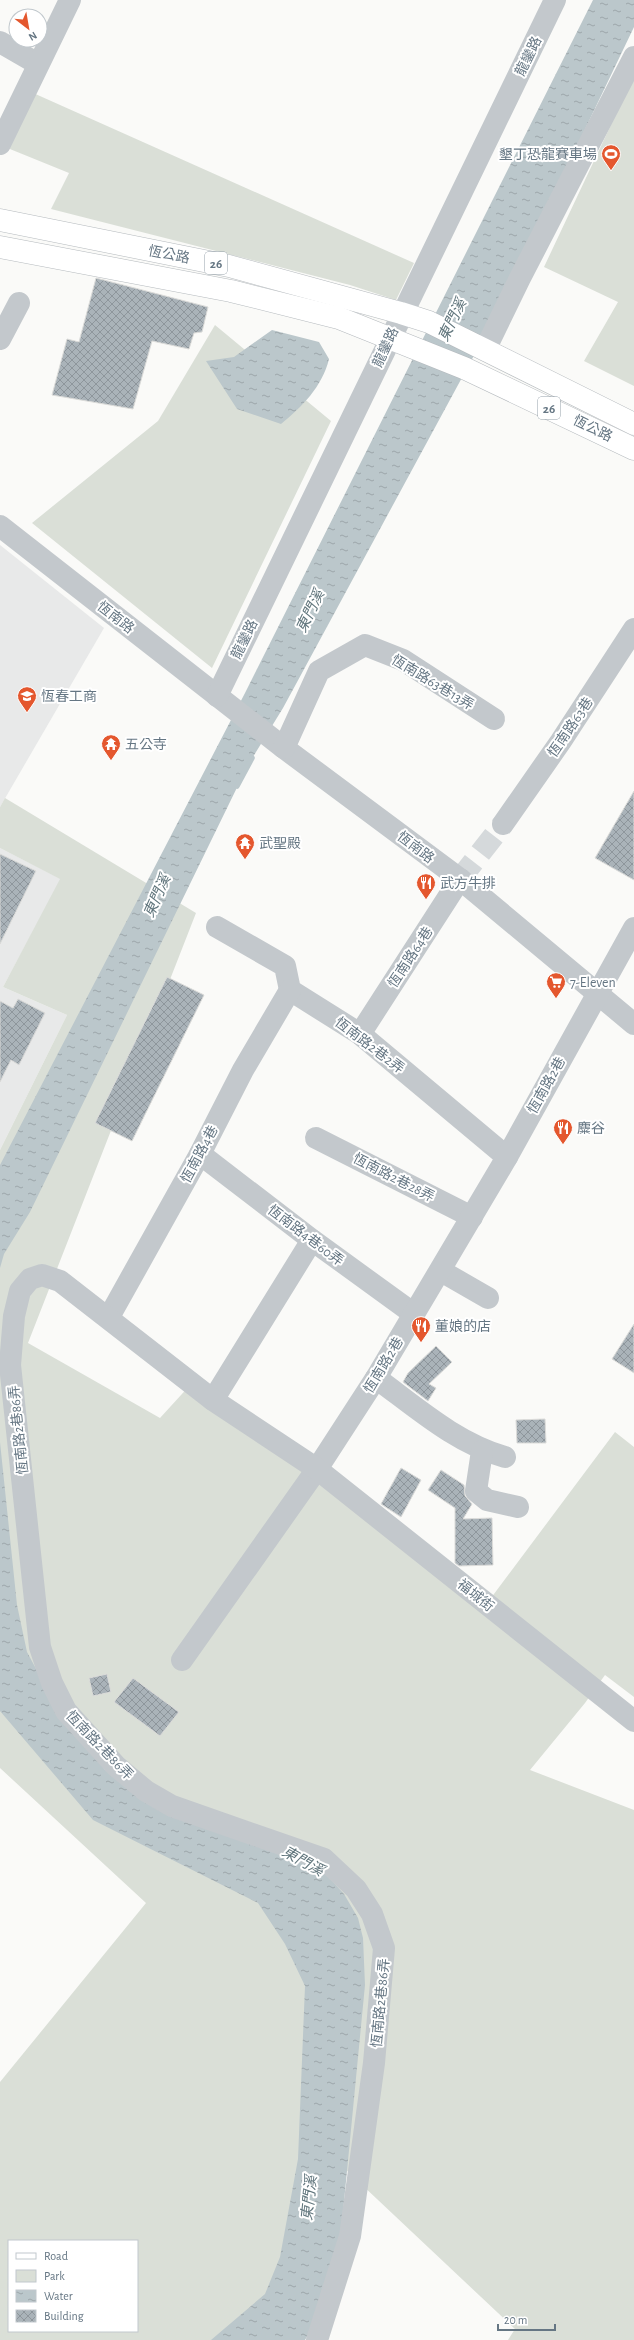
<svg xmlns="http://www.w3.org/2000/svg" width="634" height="2340" viewBox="0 0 634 2340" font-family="'Alegreya Sans','Noto Sans TC',sans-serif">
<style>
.built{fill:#e8e9e9}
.green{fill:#dadfd7;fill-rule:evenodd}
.water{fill:url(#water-ripples)}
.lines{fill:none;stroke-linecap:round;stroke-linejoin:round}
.stream{stroke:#bbc7cb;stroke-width:5.5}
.building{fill:url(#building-cross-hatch);stroke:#dcdcda}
.minor-tunnel{stroke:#d5d9db;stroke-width:22;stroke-dasharray:22 11;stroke-linecap:butt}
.major-casing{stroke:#b5babe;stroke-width:23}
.minor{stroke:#c3c8cc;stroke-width:22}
.major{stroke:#fff;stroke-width:22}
.labels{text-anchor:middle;stroke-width:4;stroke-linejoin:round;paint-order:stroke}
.shield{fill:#fff;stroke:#939fa8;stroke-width:1}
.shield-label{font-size:13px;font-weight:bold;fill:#657683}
.street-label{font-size:14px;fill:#657683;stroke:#fff}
.poi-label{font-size:14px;fill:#657683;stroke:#fff;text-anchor:start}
.water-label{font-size:15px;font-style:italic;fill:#60757c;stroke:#fff}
</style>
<defs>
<pattern id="water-ripples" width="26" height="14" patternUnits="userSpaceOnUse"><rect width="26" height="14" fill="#bbc7cb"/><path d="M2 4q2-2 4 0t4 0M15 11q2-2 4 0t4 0" fill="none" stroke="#9ca6aa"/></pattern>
<pattern id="building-cross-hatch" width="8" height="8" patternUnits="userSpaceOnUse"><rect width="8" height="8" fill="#aab3b9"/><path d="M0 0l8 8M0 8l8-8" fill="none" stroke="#8e969c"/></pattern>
</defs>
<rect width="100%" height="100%" fill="#fafaf8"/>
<!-- built -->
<g class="built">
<path d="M 0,545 L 104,628 L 0,807 Z"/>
<path d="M 0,848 L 61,879 L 3,987 L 67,1015 L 0,1150 Z"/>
</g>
<!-- green -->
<g class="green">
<path d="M 634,76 L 634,386 L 584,361 L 618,302 L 544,267 Z"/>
<path d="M 22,88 L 414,263 L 396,300 L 350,285 L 51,209 L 69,173 L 0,145 Z"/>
<path d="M 215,325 L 331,421 L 212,668 L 32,523 L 158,421 Z"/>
<path d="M 5,798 L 196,913 L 28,1343 L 160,1418 L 192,1383 L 485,1606 L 615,1432 L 634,1447 L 634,1697 L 605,1675 L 585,1703 L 530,1770 L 634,1810 L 634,2340 L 508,2340 L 515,2329 L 326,2151 L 268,2340 L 0,2340 L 0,2082 L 146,1903 L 0,1768 L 0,1150 L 67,1015 L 3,987 L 60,879 L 0,848 L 0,807 ZM 9,2241 L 137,2241 L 137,2331 L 9,2331 Z"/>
</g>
<!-- water -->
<g class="water">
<path d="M 593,0 L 634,0 L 634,27 L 497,313 L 283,708 L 248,765 L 30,1212 L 4,1254 L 0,1268 L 0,1165 L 245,693 Z"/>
<path d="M 272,330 L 319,342 L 329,359 C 322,387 302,407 281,424 L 237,409 L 206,361 L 234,357 Z"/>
<path d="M 0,1442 L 17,1605 L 27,1652 L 49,1693 L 105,1770 L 295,1855 L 323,1871 L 344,1894 L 358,1918 L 363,1938 L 365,1985 L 341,2233 L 321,2314 L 305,2340 L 211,2340 L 265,2294 L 280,2257 L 298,2159 L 305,1986 L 285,1944 L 258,1903 L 93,1820 L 0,1711 Z"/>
</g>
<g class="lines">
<!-- stream -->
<path class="stream" d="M 237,786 L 252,758"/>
</g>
<!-- building -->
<g class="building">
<path d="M 96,278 L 208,307 L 202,332 L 194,333 L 189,349 L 152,341 L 133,409 L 52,395 L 67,339 L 79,342 Z"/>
<path d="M 634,791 L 634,880 L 595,858 Z"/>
<path d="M 0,854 L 36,871 L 0,944 Z"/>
<path d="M 167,977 L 204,995 L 132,1141 L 95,1123 Z"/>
<path d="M 18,999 L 45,1013 L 19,1065 L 11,1060 L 0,1082 L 0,1001 L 13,1008 Z"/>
<path d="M 634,1324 L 634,1373 L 612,1359 Z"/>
<path d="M 436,1346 L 452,1362 L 429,1384 L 436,1388 L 428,1401 L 403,1382 L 408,1373 Z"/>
<path d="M 545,1419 L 546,1443 L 517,1443 L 516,1420 Z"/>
<path d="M 401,1468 L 421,1480 L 401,1517 L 381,1504 Z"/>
<path d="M 441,1470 L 464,1485 L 465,1496 L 472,1504 L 463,1519 L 492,1518 L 493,1565 L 459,1566 L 455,1563 L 455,1508 L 428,1490 Z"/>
<path d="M 107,1674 L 111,1692 L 93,1696 L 89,1678 Z"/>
<path d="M 133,1678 L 179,1712 L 160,1736 L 114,1702 Z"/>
</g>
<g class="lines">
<!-- minor-tunnel -->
<path class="minor-tunnel" d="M 460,879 L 503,824"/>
<!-- major casing -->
<g class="major-casing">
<g id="major">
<path d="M 0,220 L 229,266 L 401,313 L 429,322 L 634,424"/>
<path d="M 0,247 L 231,291 L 339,318 L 464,368 L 634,449"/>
</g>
</g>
<!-- minor -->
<g class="minor">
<path d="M 0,42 L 38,64"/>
<path d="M 0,144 L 70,0"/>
<path d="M 0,339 L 19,303"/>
<path d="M 485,350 L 520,278 L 634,57"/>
<path d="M 0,526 L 284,748 L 460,879 L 634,1024"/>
<path d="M 217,696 L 555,0"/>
<path d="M 284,748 L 319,671 L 365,645 L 403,660 L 494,719"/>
<path d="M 503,824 L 561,741 L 634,629"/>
<path d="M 217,927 L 285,966 L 290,990 L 360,1034 L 507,1157"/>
<path d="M 360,1034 L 460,879"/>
<path d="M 316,1138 L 472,1217"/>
<path d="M 200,1154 L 312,1240 L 414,1314"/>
<path d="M 441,1271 L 488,1298"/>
<path d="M 109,1317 L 200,1154 L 243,1070 L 290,990"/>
<path d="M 376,1378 C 417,1408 456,1443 505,1457"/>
<path d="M 213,1400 L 312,1240"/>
<path d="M 482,1451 L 476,1491 L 487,1500 L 518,1507"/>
<path d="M 182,1660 L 317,1469 L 376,1378 L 507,1157 L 634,928"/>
<path d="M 317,2340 L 350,2236 L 374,2063 L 384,1948 L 372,1914 L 356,1889 L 324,1859 L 172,1806 L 146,1791 L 116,1766 L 66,1711 L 52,1683 L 40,1647 L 10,1365 L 14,1316 L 20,1291 L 30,1279 L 42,1275 L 60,1281 L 213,1400 L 317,1469 L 634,1721"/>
</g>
<!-- major -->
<use href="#major" class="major"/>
</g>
<!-- icons -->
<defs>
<g id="stadium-pin" transform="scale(1)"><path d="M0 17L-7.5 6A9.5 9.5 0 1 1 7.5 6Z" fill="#e4572e" stroke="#fff"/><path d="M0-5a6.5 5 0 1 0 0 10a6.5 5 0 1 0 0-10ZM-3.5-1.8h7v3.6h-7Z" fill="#fff"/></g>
<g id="school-pin" transform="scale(1)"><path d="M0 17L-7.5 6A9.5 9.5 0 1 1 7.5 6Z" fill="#e4572e" stroke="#fff"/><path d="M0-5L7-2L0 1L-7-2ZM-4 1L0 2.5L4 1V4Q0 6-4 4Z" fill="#fff"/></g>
<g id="temple-pin" transform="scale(1)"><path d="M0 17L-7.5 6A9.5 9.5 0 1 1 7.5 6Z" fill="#e4572e" stroke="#fff"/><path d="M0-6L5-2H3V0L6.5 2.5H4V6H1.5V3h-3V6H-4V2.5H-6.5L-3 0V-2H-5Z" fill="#fff"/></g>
<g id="restaurant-pin" transform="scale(1)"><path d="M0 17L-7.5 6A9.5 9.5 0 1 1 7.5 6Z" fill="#e4572e" stroke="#fff"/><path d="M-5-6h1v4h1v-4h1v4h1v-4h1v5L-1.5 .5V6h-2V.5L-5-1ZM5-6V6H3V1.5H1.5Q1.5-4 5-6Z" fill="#fff"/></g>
<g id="supermarket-pin" transform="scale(1)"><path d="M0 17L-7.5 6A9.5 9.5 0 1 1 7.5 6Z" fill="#e4572e" stroke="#fff"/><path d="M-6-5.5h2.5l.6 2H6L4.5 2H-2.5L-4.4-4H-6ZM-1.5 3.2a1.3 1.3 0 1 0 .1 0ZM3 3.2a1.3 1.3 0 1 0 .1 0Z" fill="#fff"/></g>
</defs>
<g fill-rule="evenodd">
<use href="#stadium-pin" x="611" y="154"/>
<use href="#school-pin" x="27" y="696"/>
<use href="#temple-pin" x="111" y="744"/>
<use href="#temple-pin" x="245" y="843"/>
<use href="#restaurant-pin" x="426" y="883"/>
<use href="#supermarket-pin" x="556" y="982"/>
<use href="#restaurant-pin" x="563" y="1128"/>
<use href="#restaurant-pin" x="421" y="1326"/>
</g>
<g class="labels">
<!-- shield labels -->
<g class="shield">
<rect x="205" y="252" width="22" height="22" rx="3"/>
<rect x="538" y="397" width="22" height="22" rx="3"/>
</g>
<g class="shield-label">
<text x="216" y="268">26</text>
<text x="549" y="413">26</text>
</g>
<!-- street labels -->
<g class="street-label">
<text transform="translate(528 56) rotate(-64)" y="5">龍鑾路</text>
<text transform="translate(169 254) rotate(11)" y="5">恆公路</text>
<text transform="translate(385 347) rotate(-65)" y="5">龍鑾路</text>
<text transform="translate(593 428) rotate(26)" y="5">恆公路</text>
<text transform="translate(116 617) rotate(38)" y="5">恆南路</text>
<text transform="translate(244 639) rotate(-64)" y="5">龍鑾路</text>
<text transform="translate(433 682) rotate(31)" y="5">恆南路63巷13弄</text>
<text transform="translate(570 727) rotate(-56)" y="5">恆南路63巷</text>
<text transform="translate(416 847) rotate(37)" y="5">恆南路</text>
<text transform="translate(410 957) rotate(-57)" y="5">恆南路64巷</text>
<text transform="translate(370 1045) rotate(37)" y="5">恆南路2巷2弄</text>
<text transform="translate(546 1085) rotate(-61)" y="5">恆南路2巷</text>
<text transform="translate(199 1154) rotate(-62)" y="5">恆南路4巷</text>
<text transform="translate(394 1177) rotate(27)" y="5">恆南路2巷28弄</text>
<text transform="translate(306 1235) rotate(37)" y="5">恆南路4巷60弄</text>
<text transform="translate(383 1365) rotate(-59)" y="5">恆南路2巷</text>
<text transform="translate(18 1430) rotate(-96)" y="5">恆南路2巷86弄</text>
<text transform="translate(476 1595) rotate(39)" y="5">福城街</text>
<text transform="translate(100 1745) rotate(46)" y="5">恆南路2巷86弄</text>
<text transform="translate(380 2003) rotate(-85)" y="5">恆南路2巷86弄</text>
</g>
<!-- poi labels -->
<g class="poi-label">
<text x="597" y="159" text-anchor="end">墾丁恐龍賽車場</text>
<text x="41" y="701">恆春工商</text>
<text x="125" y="749">五公寺</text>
<text x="259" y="848">武聖殿</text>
<text x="440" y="888">武方牛排</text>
<text x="570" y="987">7-Eleven</text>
<text x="577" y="1133">麋谷</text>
<text x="435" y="1331">董娘的店</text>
</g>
<!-- water labels -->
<g class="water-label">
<text transform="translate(452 320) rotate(-64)" y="5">東門溪</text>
<text transform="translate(310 611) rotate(-64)" y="5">東門溪</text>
<text transform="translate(157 896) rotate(-66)" y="5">東門溪</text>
<text transform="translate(303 1861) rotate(29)" y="5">東門溪</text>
<text transform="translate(309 2198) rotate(-84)" y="5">東門溪</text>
</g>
</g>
<!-- legend -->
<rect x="8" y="2240" width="130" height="92" fill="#ffffff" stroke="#c1c8cd"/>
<rect x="16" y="2253" width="20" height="6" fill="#ffffff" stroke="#c1c8cd"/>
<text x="44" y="2260" font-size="12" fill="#657683">Road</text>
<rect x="16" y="2270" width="20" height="12" fill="#dadfd7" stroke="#c1c8cd"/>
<text x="44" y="2280" font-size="12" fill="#657683">Park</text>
<rect x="16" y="2290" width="20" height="12" fill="url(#water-ripples)" stroke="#c1c8cd"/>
<text x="44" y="2300" font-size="12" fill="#657683">Water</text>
<rect x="16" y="2310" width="20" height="12" fill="url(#building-cross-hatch)" stroke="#c1c8cd"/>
<text x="44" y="2320" font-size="12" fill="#657683">Building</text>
<!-- north arrow -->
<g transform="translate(28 28) rotate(149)"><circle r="19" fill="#ffffff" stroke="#c1c8cd"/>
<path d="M0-3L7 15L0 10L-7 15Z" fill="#e4572e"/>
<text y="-6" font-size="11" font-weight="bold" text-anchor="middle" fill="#657683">N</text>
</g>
<!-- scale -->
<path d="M498 2324v6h57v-6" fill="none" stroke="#657683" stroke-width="2"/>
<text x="504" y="2324" font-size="12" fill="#657683" stroke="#ffffff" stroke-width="3" paint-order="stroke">20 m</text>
</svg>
